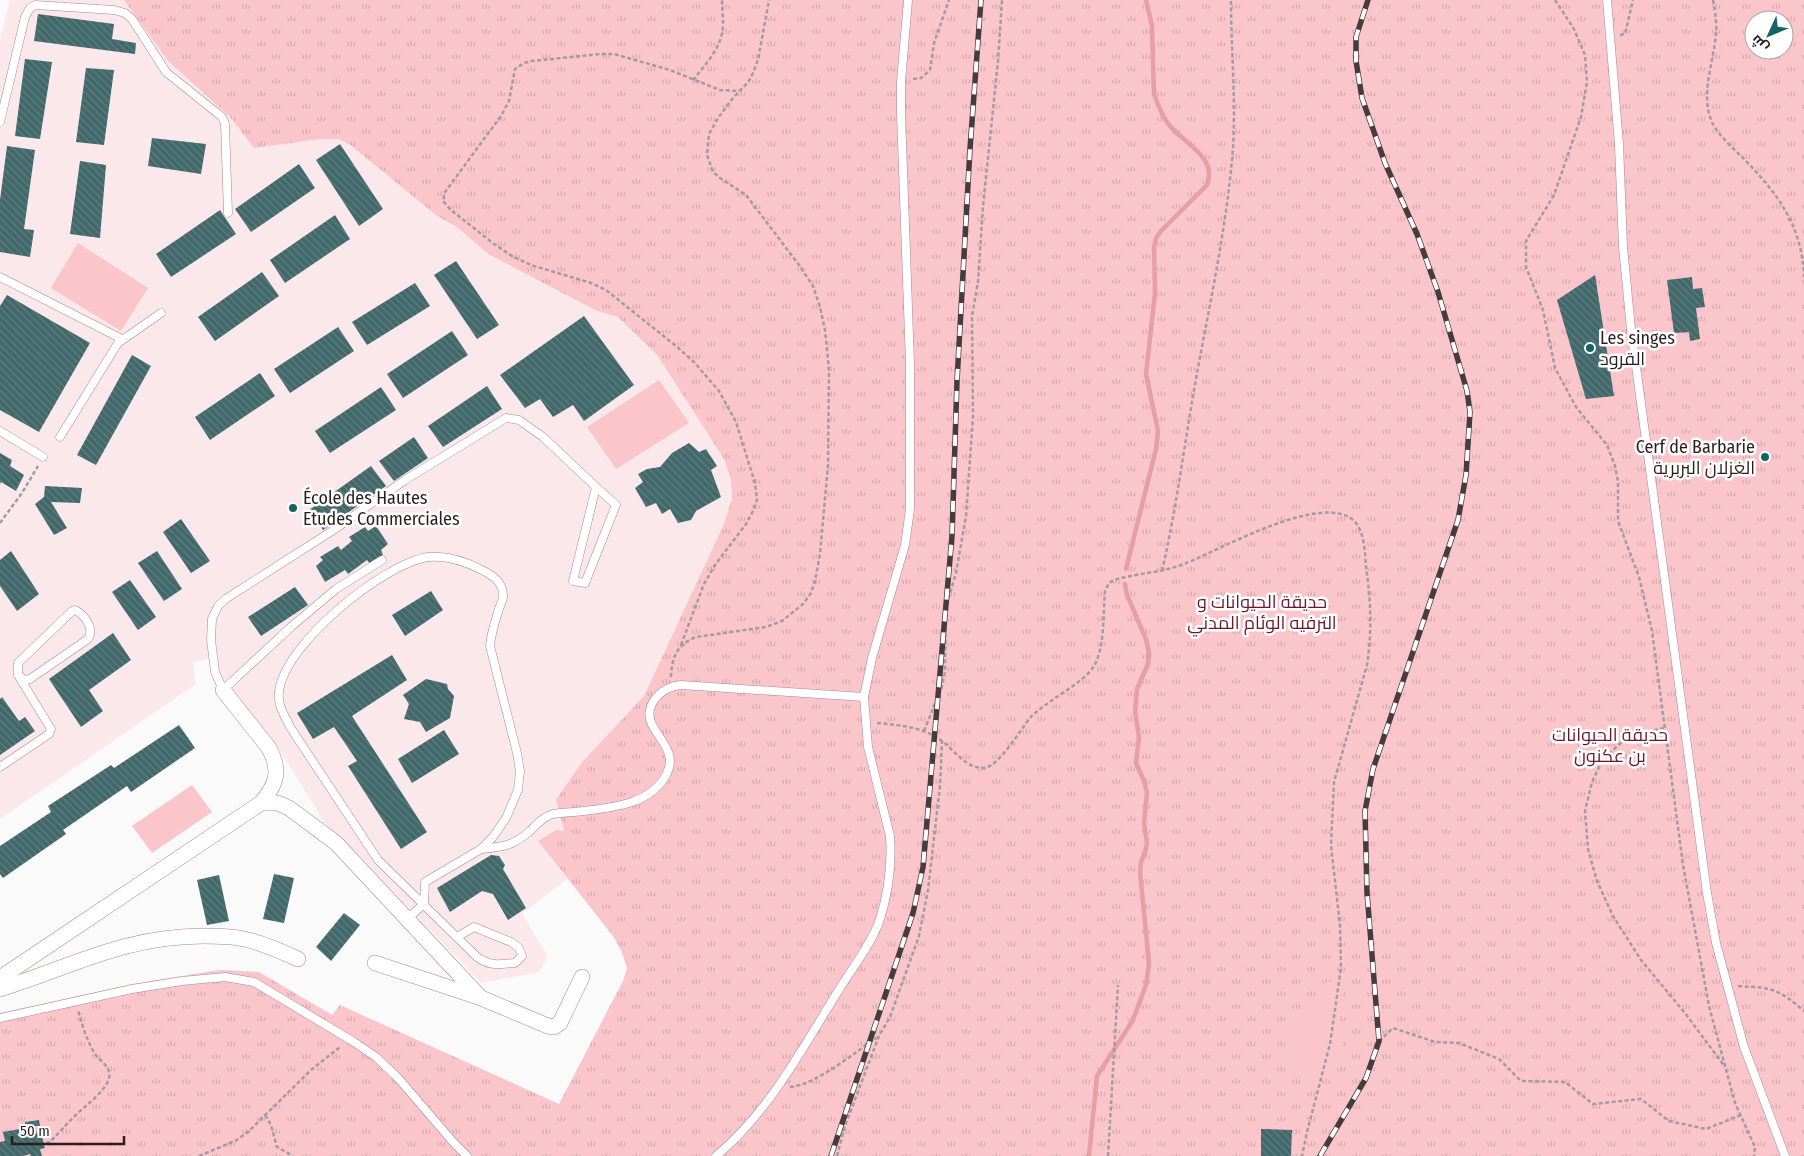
<svg xmlns="http://www.w3.org/2000/svg" width="1804" height="1156" viewBox="0 0 1804 1156" font-family="'Fira Sans Condensed',Cairo,sans-serif">
<style>
.built{fill:#fbe8ea}
.park{fill:url(#park-tufts);fill-rule:evenodd}
.pitch{fill:#fac6cb}
.lines{fill:none;stroke-linecap:round;stroke-linejoin:round}
.stream{stroke:#e79ea7;stroke-width:4.5}
.building{fill:url(#building-back-hatch)}
.service-casing{stroke:#ac888c;stroke-width:9}
.minor-casing{stroke:#ac888c;stroke-width:16}
.path{stroke:#a29c9d;stroke-width:2.5;stroke-dasharray:4 2.5;stroke-linecap:butt}
.service{stroke:#fff;stroke-width:8}
.minor{stroke:#fff;stroke-width:15}
.rail-casing{stroke:#483b3c;stroke-width:5.5}
.rail{stroke:#fff;stroke-width:4;stroke-dasharray:11;stroke-linecap:butt}
.poi-dot{fill:#146367;stroke:#fff;stroke-width:2}
.labels{text-anchor:middle;stroke-width:5;stroke-linejoin:round;paint-order:stroke}
.poi-label{font-size:18px;fill:#2c1e1f;stroke:#fff;text-anchor:start}
.park-label{font-size:18px;fill:#6b172c;stroke:#fff}
</style>
<defs>
<pattern id="park-tufts" width="24" height="20" patternUnits="userSpaceOnUse" patternTransform="scale(1.25)"><rect width="24" height="20" fill="#fac6cb"/><path d="M3 7l-1-3M5 7V3M7 7l1-3M15 17l-1-3M17 17v-4M19 17l1-3" fill="none" stroke="#d6aaae"/></pattern>
<pattern id="building-back-hatch" width="6" height="6" patternUnits="userSpaceOnUse" patternTransform="scale(1.25)"><rect width="6" height="6" fill="#41686a"/><path d="M-1 5l2 2M0 0l6 6M5-1l2 2" fill="none" stroke="#617d7e"/></pattern>
</defs>
<rect width="100%" height="100%" fill="#fafafa"/>
<!-- built -->
<path class="built" d="M 10,0 L 124,0 L 168,61 L 230,117 L 254,148 L 321,139 L 338,139 L 349,144 L 437,216 L 457,227 L 488,254 L 597,311 L 618,317 L 657,355 L 724,459 L 731,480 L 732,499 L 728,516 L 644,696 L 582,762 L 556,800 L 564,830 L 538,841 L 567,879 L 522,914 L 548,957 L 539,972 L 481,983 L 360,856 L 326,825 L 278,747 L 229,693 L 212,658 L 193,662 L 196,684 L 0,819 L 0,40 Z"/>
<!-- park -->
<path class="park" d="M 124,0 L 1804,0 L 1804,1156 L 0,1156 L 0,1013 L 132,984 L 219,970 L 259,972 L 332,1015 L 340,1005 L 559,1104 L 623,981 L 627,968 L 621,950 L 613,936 L 538,841 L 558,829 L 559,831 L 564,830 L 556,800 L 582,762 L 644,696 L 723,526 L 732,499 L 731,480 L 724,459 L 657,355 L 618,317 L 597,311 L 488,254 L 457,227 L 437,216 L 349,144 L 338,139 L 321,139 L 254,148 L 230,117 L 168,61 ZM 1754,20 L 1784,20 L 1784,50 L 1754,50 Z"/>
<!-- pitch -->
<g class="pitch">
<path d="M 78,243 L 148,288 L 121,331 L 51,288 Z"/>
<path d="M 659,380 L 689,423 L 616,469 L 587,427 Z"/>
<path d="M 192,785 L 212,812 L 152,853 L 132,826 Z"/>
<path d="M 1343,979 L 1340,1013 L 1342,1052 C 1326,1074 1321,1072 1296,1073 L 1282,1062 L 1297,1016 L 1310,1004 L 1324,983 Z"/>
</g>
<g class="lines">
<!-- stream -->
<g class="stream">
<path d="M 1126,569 L 1156,449 L 1158,431 L 1146,374 L 1155,293 L 1154,247 L 1156,238 L 1161,231 L 1207,185 C 1218,158 1185,144 1170,126 C 1162,117 1158,105 1154,94 L 1152,26 L 1146,0"/>
<path d="M 1089,1156 L 1097,1076 L 1133,1020 L 1146,985 L 1149,963 L 1140,872 L 1141,862 L 1145,852 L 1147,843 L 1144,823 L 1147,792 L 1144,781 L 1136,763 L 1139,737 L 1135,712 L 1137,689 L 1148,664 L 1149,653 L 1146,639 L 1127,595 L 1125,584"/>
</g>
</g>
<!-- building -->
<g class="building">
<path d="M 38,14 L 114,24 L 112,39 L 136,43 L 135,54 L 34,41 Z"/>
<path d="M 25,59 L 52,62 L 40,139 L 15,136 Z"/>
<path d="M 86,68 L 114,70 L 104,145 L 76,142 Z"/>
<path d="M 152,138 L 206,144 L 201,174 L 148,166 Z"/>
<path d="M 340,144 L 383,209 L 359,226 L 316,160 Z"/>
<path d="M 7,146 L 35,150 L 24,229 L 34,230 L 30,257 L 0,252 L 0,200 Z"/>
<path d="M 80,161 L 106,165 L 100,238 L 70,234 Z"/>
<path d="M 299,164 L 315,188 L 251,232 L 235,209 Z"/>
<path d="M 220,210 L 236,234 L 171,277 L 156,254 Z"/>
<path d="M 335,215 L 350,239 L 285,283 L 270,260 Z"/>
<path d="M 456,261 L 499,325 L 477,339 L 434,275 Z"/>
<path d="M 262,272 L 279,296 L 215,341 L 198,317 Z"/>
<path d="M 1595,275 L 1614,396 L 1586,399 L 1557,300 Z"/>
<path d="M 1692,277 L 1693,289 L 1702,288 L 1705,307 L 1696,308 L 1700,339 L 1690,341 L 1689,332 L 1674,333 L 1667,280 Z"/>
<path d="M 415,283 L 430,306 L 367,345 L 352,322 Z"/>
<path d="M 7,295 L 90,343 L 39,432 L 0,410 L 0,306 Z"/>
<path d="M 584,316 L 634,385 L 584,421 L 573,405 L 553,417 L 540,399 L 525,408 L 500,375 Z"/>
<path d="M 338,327 L 354,351 L 290,393 L 274,369 Z"/>
<path d="M 452,331 L 468,355 L 403,398 L 387,374 Z"/>
<path d="M 132,355 L 151,366 L 96,465 L 77,455 Z"/>
<path d="M 260,373 L 275,396 L 210,440 L 195,417 Z"/>
<path d="M 487,386 L 502,409 L 443,447 L 428,426 Z"/>
<path d="M 381,387 L 396,410 L 330,453 L 315,431 Z"/>
<path d="M 414,437 L 428,458 L 394,481 L 379,461 Z"/>
<path d="M 689,443 L 699,452 L 706,449 L 717,466 L 711,470 L 721,497 L 696,511 L 691,520 L 678,523 L 670,509 L 662,514 L 656,503 L 646,507 L 635,488 L 643,482 L 638,474 L 647,469 L 660,467 L 672,453 Z"/>
<path d="M 0,453 L 12,460 L 10,466 L 24,475 L 16,491 L 1,482 L 0,484 Z"/>
<path d="M 371,466 L 386,486 L 323,530 L 309,510 Z"/>
<path d="M 45,486 L 82,488 L 80,503 L 51,502 L 67,528 L 54,535 L 35,504 L 44,497 Z"/>
<path d="M 181,519 L 210,561 L 191,573 L 163,532 Z"/>
<path d="M 376,526 L 388,544 L 381,550 L 383,555 L 371,565 L 367,560 L 348,574 L 345,570 L 325,582 L 316,566 L 323,560 L 320,557 L 338,546 L 341,550 L 352,541 L 349,537 L 365,527 L 368,531 Z"/>
<path d="M 11,551 L 39,594 L 17,611 L 0,586 L 0,560 Z"/>
<path d="M 157,551 L 182,589 L 164,601 L 138,563 Z"/>
<path d="M 130,580 L 156,617 L 138,630 L 112,592 Z"/>
<path d="M 295,587 L 308,605 L 261,636 L 248,617 Z"/>
<path d="M 431,591 L 443,610 L 405,636 L 392,615 Z"/>
<path d="M 113,633 L 131,660 L 89,690 L 103,711 L 81,727 L 49,679 Z"/>
<path d="M 392,655 L 407,680 L 352,716 L 427,832 L 401,849 L 348,766 L 357,761 L 334,727 L 313,739 L 297,713 Z"/>
<path d="M 426,679 L 447,684 L 448,689 L 454,696 L 450,718 L 426,732 L 420,722 L 404,719 L 409,704 L 403,695 Z"/>
<path d="M 2,697 L 19,721 L 25,717 L 35,731 L 0,755 L 0,699 Z"/>
<path d="M 179,725 L 195,748 L 131,792 L 127,786 L 63,830 L 66,834 L 3,878 L 0,874 L 0,846 L 51,812 L 48,806 L 111,765 L 114,768 Z"/>
<path d="M 444,730 L 459,754 L 412,783 L 398,759 Z"/>
<path d="M 491,855 L 499,856 L 505,865 L 503,869 L 526,908 L 508,920 L 493,894 L 482,891 L 450,912 L 437,888 Z"/>
<path d="M 274,874 L 294,878 L 284,923 L 263,919 Z"/>
<path d="M 219,875 L 229,921 L 207,925 L 197,880 Z"/>
<path d="M 344,913 L 360,925 L 331,961 L 316,947 Z"/>
<path d="M 39,1120 L 40,1126 L 35,1126 L 37,1134 L 41,1133 L 45,1148 L 40,1149 L 42,1156 L 31,1156 L 30,1154 L 23,1156 L 0,1156 L 0,1142 L 5,1141 L 3,1132 L 25,1128 L 25,1122 Z"/>
<path d="M 1261,1129 L 1292,1130 L 1291,1156 L 1261,1156 Z"/>
</g>
<g class="lines">
<!-- service casing -->
<g class="service-casing">
<g id="service">
<path d="M 1607,0 L 1619,144 L 1623,247 L 1631,329 L 1707,893 L 1716,943 L 1744,1047 L 1785,1156"/>
<path d="M 0,122 L 25,17 L 30,8 L 35,5 L 114,10 L 125,13 L 132,19 L 166,72 L 222,117 L 225,124 L 228,213"/>
<path d="M 0,277 L 122,339"/>
<path d="M 0,431 L 43,457"/>
<path d="M 60,437 L 118,343 L 161,313"/>
<path d="M 382,560 L 336,589 L 292,626 L 223,690 L 215,672 L 211,640 L 212,619 L 218,606 L 227,598 L 332,531 L 405,480 L 506,418 L 519,420 L 543,437 L 596,487 L 573,581 L 585,583 L 616,505 L 596,487"/>
<path d="M 0,767 L 49,734 L 51,729 L 18,675 L 18,663 L 72,611 L 75,610 C 85,615 95,629 88,639 L 30,679 L 25,680 L 18,675"/>
<path d="M 481,849 C 503,847 513,846 530,831 C 535,826 541,819 548,816 C 555,812 566,813 574,812 C 605,808 649,807 666,775 C 684,743 633,729 655,699 C 662,690 670,686 681,685 L 864,697"/>
<path d="M 408,918 L 424,904 L 425,882 L 481,849 L 493,837 L 506,818 L 518,790 L 520,771 L 517,753 L 490,646 C 491,633 495,622 499,609 C 500,605 504,599 503,595 C 503,582 492,575 482,570 C 465,561 448,555 428,557 C 383,564 284,644 279,692 C 277,705 285,716 290,727 L 378,860 L 477,957 C 491,967 499,964 515,963 L 522,956 L 519,948 L 511,942 L 474,927 L 457,937"/>
<path d="M 0,1018 L 132,989 L 182,981 L 225,977 L 254,982 L 354,1042 L 376,1057 L 399,1079 L 453,1142 L 467,1156"/>
<path d="M 716,1156 C 770,1111 803,1047 840,988 C 853,967 870,946 879,922 C 888,895 892,865 890,836 L 868,747 L 864,697 L 872,658 L 905,545 L 910,509 L 910,363 L 901,114 L 901,82 L 908,0"/>
</g>
</g>
<!-- minor casing -->
<g class="minor-casing">
<g id="minor">
<path d="M 223,690 L 269,748 C 281,771 277,784 261,803"/>
<path d="M 375,963 L 481,998 L 548,1026 L 554,1027 L 560,1023 L 582,977"/>
<path d="M 0,978 L 261,803 L 278,803 L 289,808 L 336,843 L 481,998"/>
<path d="M 0,989 C 71,967 125,936 203,936 C 217,936 231,936 244,939 C 263,943 281,951 298,959"/>
</g>
</g>
<!-- path -->
<g class="path">
<path d="M 1555,0 L 1574,29 L 1585,55 L 1587,82 L 1581,117 L 1554,195 L 1526,241 L 1526,267 L 1543,310 L 1555,368 L 1576,407 L 1607,445 L 1615,466 L 1618,481 L 1618,521 L 1639,577 L 1652,631 L 1683,865 L 1709,1006 L 1735,1103 L 1755,1147 L 1754,1156"/>
<path d="M 1713,0 C 1715,11 1717,22 1716,34 C 1714,61 1699,97 1713,124 C 1720,137 1733,148 1743,158 C 1778,194 1802,225 1804,277"/>
<path d="M 1620,35 L 1625,34 L 1633,0"/>
<path d="M 913,79 L 921,78 L 930,70 L 934,43 L 949,0"/>
<path d="M 693,80 C 706,64 723,46 723,24 C 723,16 722,8 722,0"/>
<path d="M 0,523 L 22,493 L 38,466"/>
<path d="M 1162,571 C 1177,506 1185,439 1197,373 C 1211,298 1227,224 1233,148 C 1236,99 1231,49 1231,0"/>
<path d="M 681,645 L 704,584 L 715,565 L 746,524 L 753,511 L 757,500 L 755,483 L 736,422 L 719,391 L 694,362 L 676,346 L 606,290 L 591,283 L 531,265 L 512,256 L 494,244 L 451,210 L 443,201 L 445,192 L 501,116 L 509,101 L 515,69 L 524,63 L 532,61 L 600,54 L 614,54 L 670,70 L 720,90 L 739,91"/>
<path d="M 671,677 C 672,656 677,645 696,637 L 766,627 L 782,621 L 803,604 L 811,593 L 815,581 L 820,554 L 828,465 L 829,370 L 825,330 L 820,307 L 813,286 L 799,265 L 746,195 L 720,178 L 713,172 L 707,155 L 709,134 L 718,118 L 733,98 L 749,81 L 753,73 L 758,60 L 769,0"/>
<path d="M 877,723 C 900,725 923,727 942,741 C 954,750 965,767 982,768 C 997,770 1020,730 1030,718 C 1047,700 1083,684 1094,666 C 1105,647 1103,613 1105,591 L 1109,583 L 1114,580 C 1137,573 1161,573 1184,564 C 1218,551 1327,488 1356,523 C 1365,535 1365,554 1366,567 C 1371,600 1372,633 1367,665 L 1334,782 L 1331,846 L 1340,925 L 1341,968 L 1330,1044 L 1307,1132 L 1302,1156"/>
<path d="M 1664,728 L 1631,736 L 1618,745 L 1601,763 L 1592,782 L 1585,811 L 1588,849 L 1597,881 L 1613,916 L 1641,960 L 1685,1013 L 1725,1067"/>
<path d="M 924,731 L 942,686 L 945,672 L 946,607 L 956,573 L 966,516 L 973,417 L 972,316 L 978,282 L 983,206 L 998,61 L 1002,0"/>
<path d="M 1738,986 C 1773,988 1777,988 1804,1011"/>
<path d="M 1379,1041 L 1393,1028 L 1435,1042 L 1459,1043 L 1499,1059 L 1521,1081 L 1565,1082 L 1593,1104 L 1641,1099 L 1669,1121 L 1706,1129 L 1741,1115"/>
<path d="M 790,1087 C 816,1085 855,1052 878,1037"/>
<path d="M 265,1115 C 273,1126 273,1134 277,1147 L 293,1156"/>
<path d="M 46,1143 L 50,1142 C 59,1133 67,1123 77,1114 C 86,1105 113,1086 109,1072 C 107,1064 100,1061 95,1054 C 87,1041 82,1025 78,1010"/>
<path d="M 199,1156 L 235,1141 L 248,1132 L 311,1070 L 340,1047"/>
<path d="M 837,1156 L 845,1126 L 879,1036 L 890,1017 L 919,936 L 928,890 L 940,786 L 942,741"/>
<path d="M 1108,1156 L 1118,985"/>
</g>
<!-- service -->
<use href="#service" class="service"/>
<!-- minor -->
<use href="#minor" class="minor"/>
<!-- rail casing -->
<g class="rail-casing">
<g id="rail">
<path d="M 831,1156 L 913,913 L 923,867 L 952,536 L 957,381 L 970,149 L 981,0"/>
<path d="M 1320,1156 L 1366,1078 L 1379,1041 L 1367,893 L 1365,811 L 1373,769 L 1458,520 L 1466,475 L 1470,412 L 1467,391 L 1438,292 L 1417,234 L 1385,163 L 1362,98 L 1356,61 L 1356,37 L 1368,0"/>
</g>
</g>
<!-- rail -->
<use href="#rail" class="rail"/>
</g>
<!-- markers -->
<g class="poi-dot">
<circle cx="1590" cy="348" r="5"/>
<circle cx="1765" cy="457" r="5"/>
<circle cx="293" cy="508" r="5"/>
</g>
<g class="labels">
<!-- poi labels -->
<g class="poi-label">
<text x="1600" y="344">Les singes<tspan x="1600" dy="21">القرود</tspan></text>
<text x="1755" y="453" text-anchor="end">Cerf de Barbarie<tspan x="1755" dy="21">الغزلان البربرية</tspan></text>
<text x="303" y="504">École des Hautes<tspan x="303" dy="21">Etudes Commerciales</tspan></text>
</g>
<!-- park labels -->
<g class="park-label">
<text x="1262" y="608">حديقة الحيوانات و<tspan x="1262" dy="21">الترفيه الوئام المدني</tspan></text>
<text x="1610" y="741">حديقة الحيوانات<tspan x="1610" dy="21">بن عكنون</tspan></text>
</g>
</g>
<!-- north arrow -->
<g transform="translate(1769 35) rotate(226)"><circle r="24" fill="#ffffff" stroke="#aba5a5"/>
<path d="M0-4L9 19L0 12L-9 19Z" fill="#146367"/>
<text y="-8" font-size="14" font-weight="bold" text-anchor="middle" fill="#2c1e1f">ش</text>
</g>
<!-- scale -->
<path d="M12 1136v8h112v-8" fill="none" stroke="#2c1e1f" stroke-width="2.5"/>
<text x="20" y="1136" font-size="15" fill="#2c1e1f" stroke="#ffffff" stroke-width="4" paint-order="stroke">50 m</text>
</svg>
